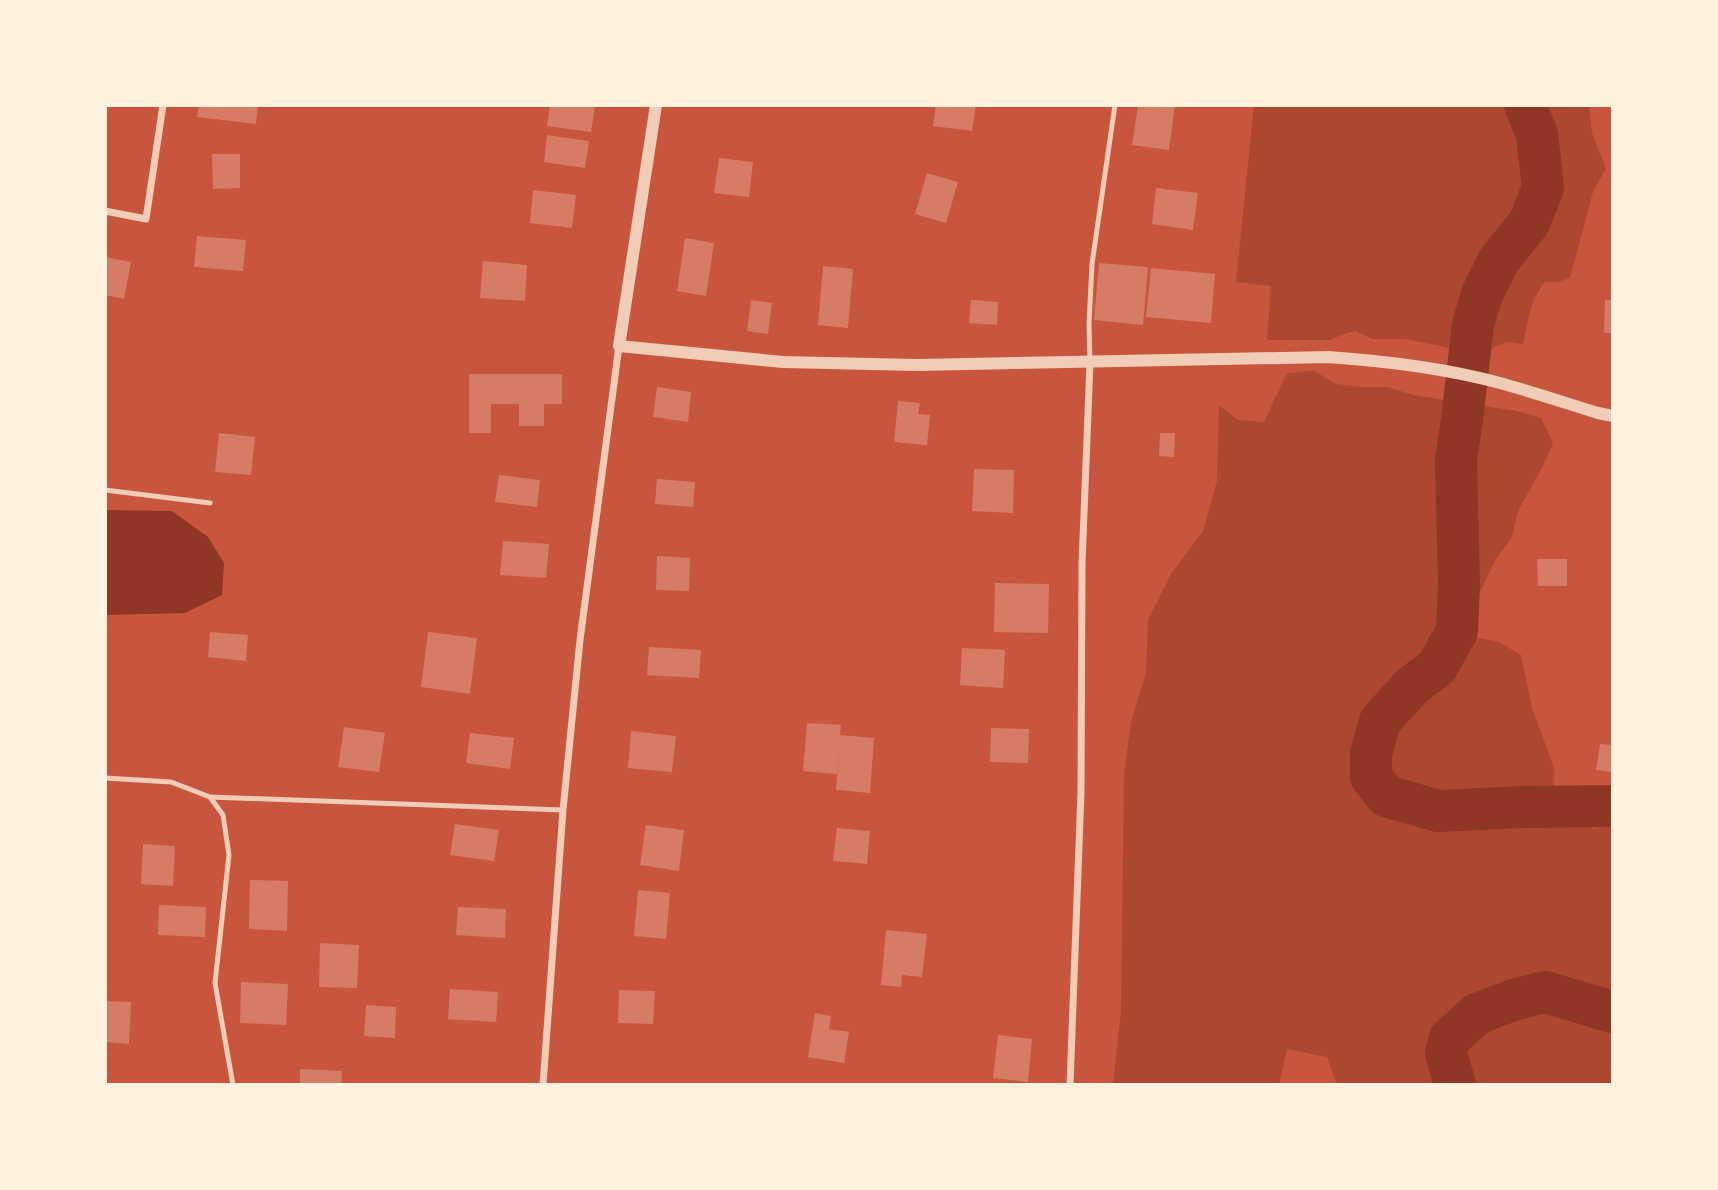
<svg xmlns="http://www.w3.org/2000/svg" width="1718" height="1190" viewBox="0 0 1718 1190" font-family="Lora,serif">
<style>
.green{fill:#ae4732}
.water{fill:#8f3625}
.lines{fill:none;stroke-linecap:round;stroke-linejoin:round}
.river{stroke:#8f3625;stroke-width:42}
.building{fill:#d67c66}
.service{stroke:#f1ccb7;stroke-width:5}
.minor{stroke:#f1ccb7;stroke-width:7}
.tertiary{stroke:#f1ccb7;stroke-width:12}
</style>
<rect width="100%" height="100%" fill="#c8553d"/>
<!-- green -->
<g class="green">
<path d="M 1254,105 L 1589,105 L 1592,133 L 1606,168 L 1593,192 L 1570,278 L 1558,282 L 1545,282 C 1530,299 1528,322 1523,344 L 1508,342 L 1494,347 L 1484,354 L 1472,356 L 1445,347 L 1405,339 L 1372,339 L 1356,331 L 1343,334 L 1331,340 L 1267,340 L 1271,286 L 1236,282 Z"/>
<path d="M 1314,371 L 1336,384 L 1361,387 L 1388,387 L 1413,395 L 1517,411 L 1541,418 L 1553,443 L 1543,466 L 1518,511 L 1512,537 L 1496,559 L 1471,610 L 1471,636 L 1499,642 L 1521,655 L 1532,708 L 1554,768 L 1553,795 L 1593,829 L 1613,825 L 1613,1085 L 1337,1085 L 1327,1057 L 1287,1049 L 1279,1085 L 1113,1085 L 1121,1011 L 1124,775 L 1131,722 L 1146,673 L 1148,620 L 1171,574 L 1203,531 L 1217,481 L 1219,405 L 1238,420 L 1264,422 L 1287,373 Z"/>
</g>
<!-- water -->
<path class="water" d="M 105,510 L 172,511 L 208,537 L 224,563 L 222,595 L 185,613 L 105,615 Z"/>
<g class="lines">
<!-- river -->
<g class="river">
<path d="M 1525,105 L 1537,134 L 1543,188 L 1529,223 L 1499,260 L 1482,294 L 1473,325 L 1462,419 L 1456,460 L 1459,583 L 1457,631 L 1437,667 L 1412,686 L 1380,721 L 1371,754 L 1371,777 L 1386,796 L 1438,811 L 1523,807 L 1613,806"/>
<path d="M 1455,1085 L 1446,1053 L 1450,1038 L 1477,1014 L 1513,1000 L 1545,992 L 1613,1012"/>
</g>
</g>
<!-- building -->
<g class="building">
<path d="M 199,105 L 258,105 L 256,124 L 197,117 Z"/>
<path d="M 550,105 L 595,107 L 591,132 L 547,126 Z"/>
<path d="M 936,105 L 976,105 L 972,131 L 933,126 Z"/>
<path d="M 1138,105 L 1175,105 L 1169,150 L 1132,145 Z"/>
<path d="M 547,135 L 589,141 L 585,168 L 544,162 Z"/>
<path d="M 212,154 L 240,154 L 240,188 L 213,189 Z"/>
<path d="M 719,158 L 753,162 L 749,197 L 714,193 Z"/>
<path d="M 927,173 L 958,182 L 946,223 L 915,214 Z"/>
<path d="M 1156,188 L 1198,193 L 1193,230 L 1152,224 Z"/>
<path d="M 533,190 L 576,195 L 572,228 L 530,223 Z"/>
<path d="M 197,236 L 246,240 L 243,271 L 194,267 Z"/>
<path d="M 685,238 L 714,243 L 706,296 L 677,291 Z"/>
<path d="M 105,257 L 131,262 L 124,299 L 105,295 Z"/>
<path d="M 483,261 L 527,265 L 525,301 L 480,298 Z"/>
<path d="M 1099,263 L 1148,267 L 1143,325 L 1094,320 Z"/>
<path d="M 823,266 L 853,269 L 848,328 L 818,325 Z"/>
<path d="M 1151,268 L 1215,274 L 1211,323 L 1146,317 Z"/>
<path d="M 751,300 L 772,303 L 768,334 L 747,331 Z"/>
<path d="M 971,300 L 998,302 L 997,325 L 969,323 Z"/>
<path d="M 1605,300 L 1613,300 L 1613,333 L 1604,333 Z"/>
<path d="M 469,374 L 562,374 L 562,404 L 544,404 L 544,426 L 519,426 L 519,404 L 491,404 L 491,433 L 469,433 Z"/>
<path d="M 657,387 L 691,392 L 688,422 L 653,417 Z"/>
<path d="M 898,401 L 920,403 L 918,414 L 930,415 L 927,445 L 894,442 Z"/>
<path d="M 219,433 L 255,437 L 251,475 L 215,472 Z"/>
<path d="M 1160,433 L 1175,433 L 1174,457 L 1159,456 Z"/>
<path d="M 974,469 L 1014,470 L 1013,513 L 972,511 Z"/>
<path d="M 499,475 L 540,480 L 537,507 L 495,502 Z"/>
<path d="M 657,479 L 695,482 L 693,507 L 655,504 Z"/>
<path d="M 503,541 L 549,544 L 546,578 L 500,575 Z"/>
<path d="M 657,556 L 690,558 L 689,591 L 656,590 Z"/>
<path d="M 1537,559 L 1567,559 L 1567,586 L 1538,586 Z"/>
<path d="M 995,583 L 1049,584 L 1048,633 L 994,632 Z"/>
<path d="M 210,632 L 248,635 L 246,661 L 208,657 Z"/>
<path d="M 428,632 L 477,638 L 470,694 L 421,687 Z"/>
<path d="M 649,647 L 701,650 L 699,678 L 647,675 Z"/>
<path d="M 962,648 L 1005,650 L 1003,688 L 960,685 Z"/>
<path d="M 807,723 L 841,725 L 840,735 L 874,738 L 870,793 L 836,790 L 840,743 L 837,774 L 803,771 Z"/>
<path d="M 344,727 L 385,733 L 379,772 L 338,767 Z"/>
<path d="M 991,728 L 1029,729 L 1028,763 L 990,762 Z"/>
<path d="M 631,731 L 676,736 L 672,772 L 628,768 Z"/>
<path d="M 470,733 L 514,738 L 510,769 L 466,763 Z"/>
<path d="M 1600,744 L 1613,745 L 1613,772 L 1596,770 Z"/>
<path d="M 455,824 L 499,830 L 494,861 L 450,855 Z"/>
<path d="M 646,825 L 684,830 L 679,871 L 640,865 Z"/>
<path d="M 837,828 L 870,831 L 867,864 L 833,861 Z"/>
<path d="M 143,844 L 175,846 L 173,886 L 141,884 Z"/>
<path d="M 250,880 L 288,881 L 287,931 L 249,929 Z"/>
<path d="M 638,890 L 670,893 L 666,939 L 634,936 Z"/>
<path d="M 159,905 L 206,907 L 205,937 L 158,935 Z"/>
<path d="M 458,907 L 506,909 L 505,938 L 456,935 Z"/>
<path d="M 886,930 L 927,934 L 922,977 L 902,975 L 901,987 L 881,985 Z"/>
<path d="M 320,943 L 359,945 L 357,988 L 319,987 Z"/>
<path d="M 241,982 L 288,984 L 286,1025 L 240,1023 Z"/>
<path d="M 450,989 L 498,992 L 496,1022 L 448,1019 Z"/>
<path d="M 619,990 L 655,991 L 653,1024 L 618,1023 Z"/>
<path d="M 105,1001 L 131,1002 L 129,1044 L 105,1042 Z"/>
<path d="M 366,1005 L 396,1007 L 395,1038 L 364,1036 Z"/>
<path d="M 815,1013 L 831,1016 L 829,1029 L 849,1032 L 844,1063 L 808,1057 Z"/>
<path d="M 998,1035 L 1032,1039 L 1028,1082 L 993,1078 Z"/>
<path d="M 300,1069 L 342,1071 L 341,1085 L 300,1085 Z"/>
</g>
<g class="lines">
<!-- service -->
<g class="service">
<path d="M 1090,363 L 1089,324 L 1092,264 L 1115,105"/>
<path d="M 105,490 L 210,503"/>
<path d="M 105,778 L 171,782 L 210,797 L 223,815 L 229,855 L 215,983 L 233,1085"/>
<path d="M 210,797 L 563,810"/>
</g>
<!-- minor -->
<g class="minor">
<path d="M 105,211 L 146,219 L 163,105"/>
<path d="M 543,1085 L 563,810 L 580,640 L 619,346"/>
<path d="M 1070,1085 L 1081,792 L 1082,564 L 1090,363"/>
</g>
<!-- tertiary -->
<path class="tertiary" d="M 656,105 L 619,346 L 783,362 L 916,365 L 1328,357 C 1386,361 1444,368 1500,383 C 1533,392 1565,403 1598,413 L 1613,416"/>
</g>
<!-- border -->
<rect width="1718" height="1190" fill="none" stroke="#fff3e0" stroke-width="214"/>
</svg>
